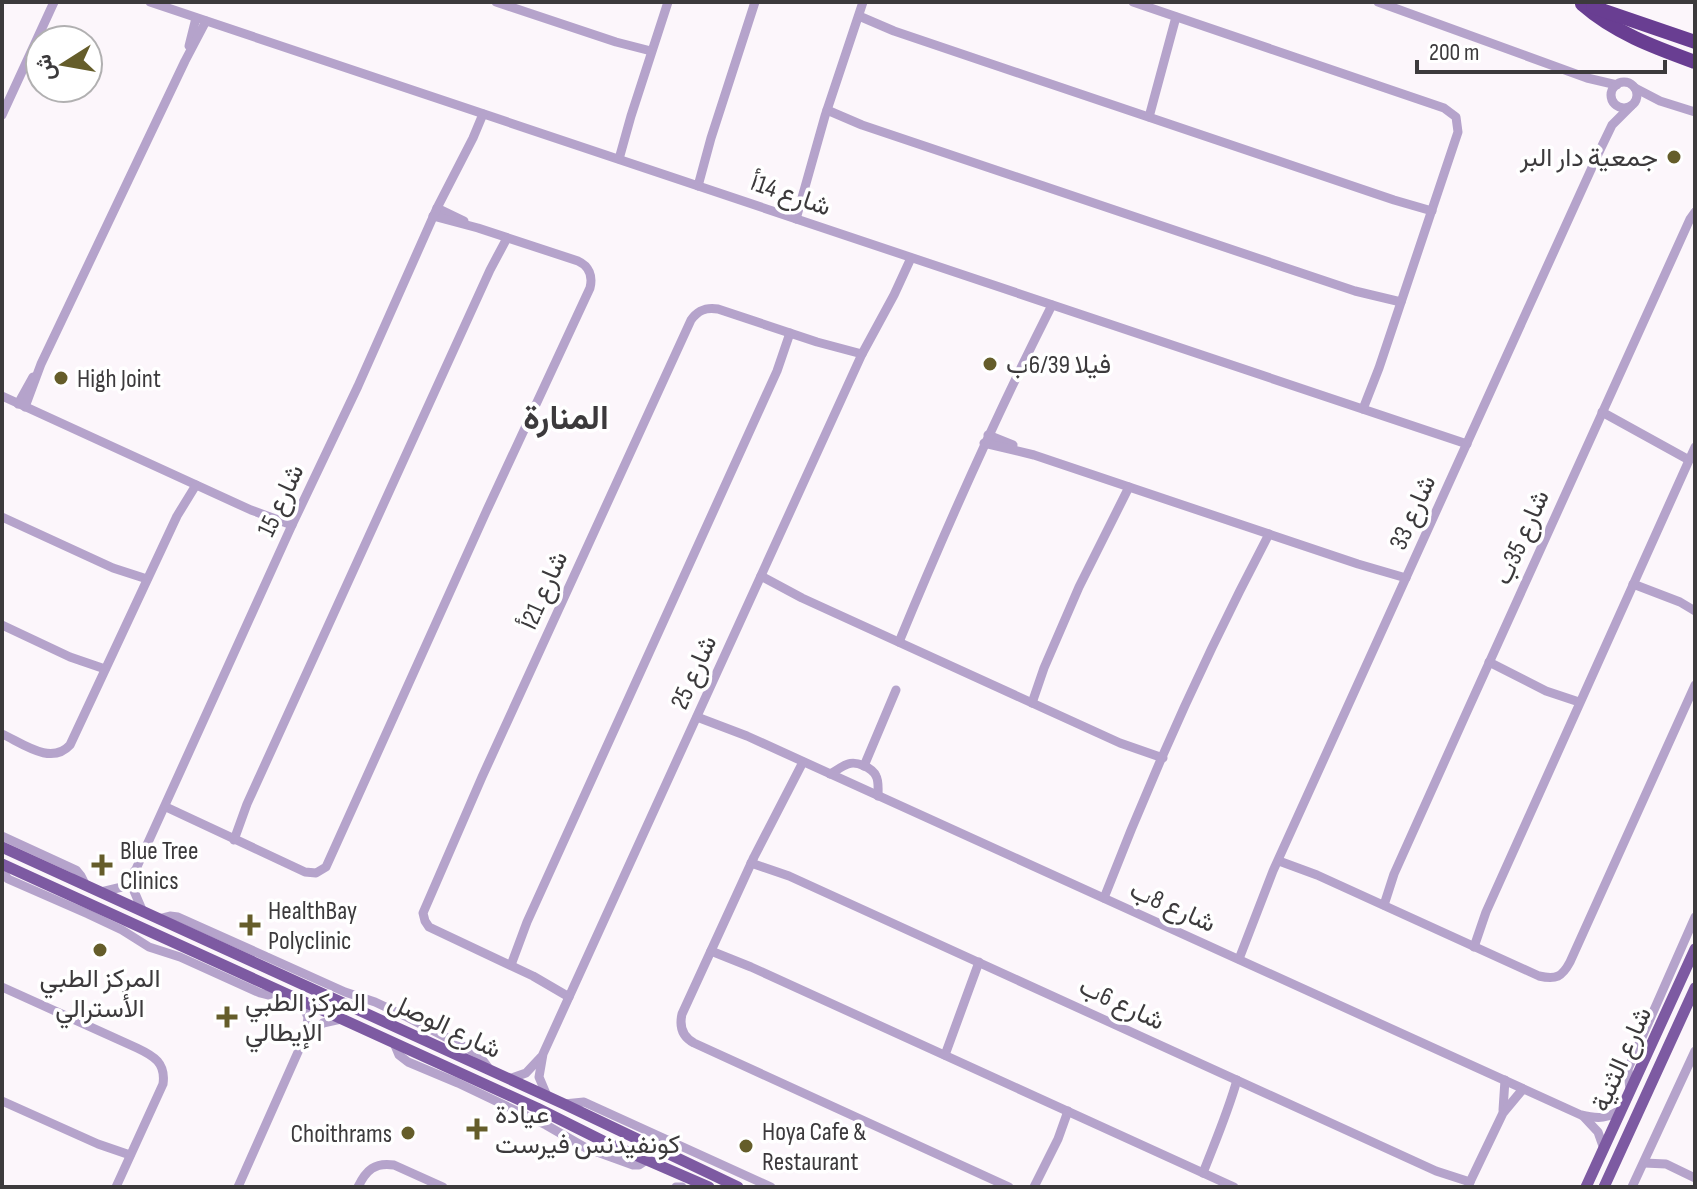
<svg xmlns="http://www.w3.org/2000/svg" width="1697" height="1189" viewBox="0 0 1697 1189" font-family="'Sofia Sans Condensed',Vazirmatn,sans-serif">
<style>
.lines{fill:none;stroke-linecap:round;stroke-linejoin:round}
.minor{stroke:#b5a3cb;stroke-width:9}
.major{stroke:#7d5aa2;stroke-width:11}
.highway{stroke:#693e92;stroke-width:14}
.poi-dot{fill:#655d2a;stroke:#fff;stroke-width:3}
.labels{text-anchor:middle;stroke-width:7;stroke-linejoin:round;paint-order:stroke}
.poi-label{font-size:26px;fill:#3c3a3c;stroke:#fff;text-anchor:start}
.street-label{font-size:26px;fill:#3c3a3c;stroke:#fff}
.district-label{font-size:34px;font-weight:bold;fill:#3c3a3c;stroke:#fff}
</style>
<rect width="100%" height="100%" fill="#fcf6fb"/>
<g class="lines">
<!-- minor -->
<g class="minor">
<path d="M 150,2 L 1467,444"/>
<path d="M 496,2 L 616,42 L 651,51"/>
<path d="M 1133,2 L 1444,108 L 1456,117 L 1458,132 L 1379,368 L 1363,409"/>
<path d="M 1378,2 L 1587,78 L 1617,85"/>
<path d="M 859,16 L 894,31 L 1394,200 L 1432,211"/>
<path d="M 189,46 L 196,18"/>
<circle cx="1624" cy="95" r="13"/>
<path d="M 1635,88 L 1660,101 L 1695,112"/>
<path d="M 827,110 L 862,125 L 1355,291 L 1401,302"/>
<path d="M 2,115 L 54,2"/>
<path d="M 1149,117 L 1176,17"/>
<path d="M 619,159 L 631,116 L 668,2"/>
<path d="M 698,186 L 711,138 L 755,2"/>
<path d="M 437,208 L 464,221"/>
<path d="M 796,219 L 825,116 L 863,2"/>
<path d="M 2,396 L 251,510 L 292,525"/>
<path d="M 18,404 L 33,377"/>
<path d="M 25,407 L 41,364 L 185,61 L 206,21"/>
<path d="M 1602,412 L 1689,460"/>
<path d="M 988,435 L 1013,445"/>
<path d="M 984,443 L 1034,455 L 1358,564 L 1406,578"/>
<path d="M 2,517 L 113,568 L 147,579"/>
<path d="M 761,576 L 802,598 L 1120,743 L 1163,758"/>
<path d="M 1633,584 L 1680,602 L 1695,611"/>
<path d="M 2,625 L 70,657 L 105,669"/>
<path d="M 899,642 C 946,528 996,416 1052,305"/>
<path d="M 1489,662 L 1546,691 L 1579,702"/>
<path d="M 1032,703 L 1044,668 L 1079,587 L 1129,487"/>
<path d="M 697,717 L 747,736 L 1581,1115 C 1598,1119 1609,1119 1622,1108"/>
<path d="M 2,734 C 22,743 51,766 70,745 L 177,516 L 196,485"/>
<path d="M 803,762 L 754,857 L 682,1014 C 679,1027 683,1037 694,1043 L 1009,1187"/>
<path d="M 864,766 L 896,690"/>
<path d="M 830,774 C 836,771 842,766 848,764 C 856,761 872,767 876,776 C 879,781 878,789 878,796"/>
<path d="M 166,807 L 305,872 L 316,873 L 326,867 L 486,512 L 590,288 C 593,276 589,266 578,261 L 478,228 L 433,216"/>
<path d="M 2,836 L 76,870 L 81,876 L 86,886"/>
<path d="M 234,840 L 247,804 L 490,270 L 507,238"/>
<path d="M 1279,861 L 1317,875 L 1539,976 C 1556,980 1562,977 1570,962 L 1695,685"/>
<path d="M 751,863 L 789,876 L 1436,1171 L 1470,1182"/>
<path d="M 2,871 L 8,879 L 88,914 L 122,930 L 149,947 L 180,957 L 260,993 L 268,995 L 281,991"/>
<path d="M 136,873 L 134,891 L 143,912"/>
<path d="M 101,892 L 122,887 L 136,869 L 292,525 L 358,386 L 437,208 L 473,138 L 483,114"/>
<path d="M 1104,898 C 1152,774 1207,652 1269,534"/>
<path d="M 1384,905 L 1394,874 L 1465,716 L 1690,219 L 1695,212"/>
<path d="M 158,919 L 170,916 L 178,917 L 345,992 L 375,1002 L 407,1017 L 478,1054 L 490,1070"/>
<path d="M 1474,947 L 1486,912 L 1695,447"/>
<path d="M 711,951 L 751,967 L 1234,1187"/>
<path d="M 1239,959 L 1273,871 L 1599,152 L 1612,125 L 1631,106"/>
<path d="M 511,965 L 527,922 L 777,371 L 790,333"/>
<path d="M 2,987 L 137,1048 C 154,1056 166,1063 163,1084 L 116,1187"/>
<path d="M 569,997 L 533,976 L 429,927 L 425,921 L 423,913 L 482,777 L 691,320 C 698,310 706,307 718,309 L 817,342 L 862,354"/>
<path d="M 308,1037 L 323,1023 L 341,1019"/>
<path d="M 394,1043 L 399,1055 L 408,1062 L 458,1083 L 546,1125 L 586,1148 L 633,1165 L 639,1165 L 648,1159"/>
<path d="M 945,1055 L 979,962"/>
<path d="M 509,1079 L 526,1073 L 541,1057"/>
<path d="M 1630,1090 L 1628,1069 L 1695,917"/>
<path d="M 547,1096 L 539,1077 L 543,1054 L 862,354 L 894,295 L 911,258"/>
<path d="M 2,1101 L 98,1144 L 130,1155"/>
<path d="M 564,1104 L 584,1102 L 771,1187"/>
<path d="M 1503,1110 L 1505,1080"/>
<path d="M 1584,1117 L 1598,1132 L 1604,1149"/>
<path d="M 1644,1163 L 1666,1164 L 1695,1178"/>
<path d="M 1203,1173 C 1215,1142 1228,1112 1237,1080"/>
<path d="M 1469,1184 L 1503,1113 L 1523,1089"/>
<path d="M 238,1187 L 306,1034 L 308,1017 L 300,1000"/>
<path d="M 358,1187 C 366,1170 375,1162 394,1165 L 443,1187"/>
<path d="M 676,1187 L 682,1187"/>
<path d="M 1034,1187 L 1058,1139 L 1068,1111"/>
<path d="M 1632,1187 L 1695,1051"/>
</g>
<!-- major -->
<g class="major">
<path d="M 2,847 L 564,1104 L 738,1187"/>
<path d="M 2,864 L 537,1108 L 603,1141 L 709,1187"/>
<path d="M 1586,1187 L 1695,949"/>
<path d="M 1604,1187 L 1695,988"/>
</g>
<!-- highway -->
<g class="highway">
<path d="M 1582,4 C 1615,33 1654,47 1695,62"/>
<path d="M 1593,7 L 1695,42"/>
</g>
</g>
<!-- markers -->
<g class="poi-dot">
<circle cx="1674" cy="157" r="8"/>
<circle cx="990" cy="364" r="8"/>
<circle cx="61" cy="378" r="8"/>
<path d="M98 853h8v8h8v8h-8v8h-8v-8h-8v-8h8z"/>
<path d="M246 913h8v8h8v8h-8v8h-8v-8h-8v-8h8z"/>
<circle cx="100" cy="950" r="8"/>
<path d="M223 1005h8v8h8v8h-8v8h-8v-8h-8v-8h8z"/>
<path d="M473 1117h8v8h8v8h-8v8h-8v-8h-8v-8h8z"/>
<circle cx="408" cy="1133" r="8"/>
<circle cx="746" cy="1146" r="8"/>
</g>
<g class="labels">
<!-- poi labels -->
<g class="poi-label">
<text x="1658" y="166" text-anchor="end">جمعية دار البر</text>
<text x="1006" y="373">فيلا 6/39ب</text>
<text x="77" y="387">High Joint</text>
<text x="120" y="859">Blue Tree<tspan x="120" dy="30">Clinics</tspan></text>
<text x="268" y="919">HealthBay<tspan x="268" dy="30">Polyclinic</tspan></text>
<text x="100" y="987" text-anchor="middle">المركز الطبي<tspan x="100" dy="30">الأسترالي</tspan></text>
<text x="245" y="1011">المركز الطبي<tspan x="245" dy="30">الإيطالي</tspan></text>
<text x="495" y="1123">عيادة<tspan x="495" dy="30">كونفيدنس فيرست</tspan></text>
<text x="762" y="1140">Hoya Cafe &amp;<tspan x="762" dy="30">Restaurant</tspan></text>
<text x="392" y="1142" text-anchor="end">Choithrams</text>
</g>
<!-- street labels -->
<g class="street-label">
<text transform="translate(791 194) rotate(19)" y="9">شارع 14أ</text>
<text transform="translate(280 500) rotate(-65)" y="9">شارع 15</text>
<text transform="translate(1412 512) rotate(-66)" y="9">شارع 33</text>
<text transform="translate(1521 537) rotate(-66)" y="9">شارع 35ب</text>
<text transform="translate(543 590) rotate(-66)" y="9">شارع 21أ</text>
<text transform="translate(693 672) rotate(-66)" y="9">شارع 25</text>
<text transform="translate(1173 906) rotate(24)" y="9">شارع 8ب</text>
<text transform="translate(1122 1003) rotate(25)" y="9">شارع 6ب</text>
<text transform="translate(445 1025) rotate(25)" y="9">شارع الوصل</text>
<text transform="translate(1621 1059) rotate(-66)" y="9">شارع الثنية</text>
</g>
<!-- district labels -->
<g class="district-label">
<text x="566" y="429">المنارة</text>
</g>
</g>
<!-- border -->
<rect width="1697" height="1189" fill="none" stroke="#3c3a3c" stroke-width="8"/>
<!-- north arrow -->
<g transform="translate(64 64) rotate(259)"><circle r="38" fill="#ffffff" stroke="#b1b0b1" stroke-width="2"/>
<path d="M0-6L14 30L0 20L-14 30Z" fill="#655d2a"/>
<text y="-12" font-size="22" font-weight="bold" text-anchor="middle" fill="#3c3a3c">ش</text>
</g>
<!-- scale -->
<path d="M1417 60v12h248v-12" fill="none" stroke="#3c3a3c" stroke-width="4"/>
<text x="1429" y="60" font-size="24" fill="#3c3a3c" stroke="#ffffff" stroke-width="6" paint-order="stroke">200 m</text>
</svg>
